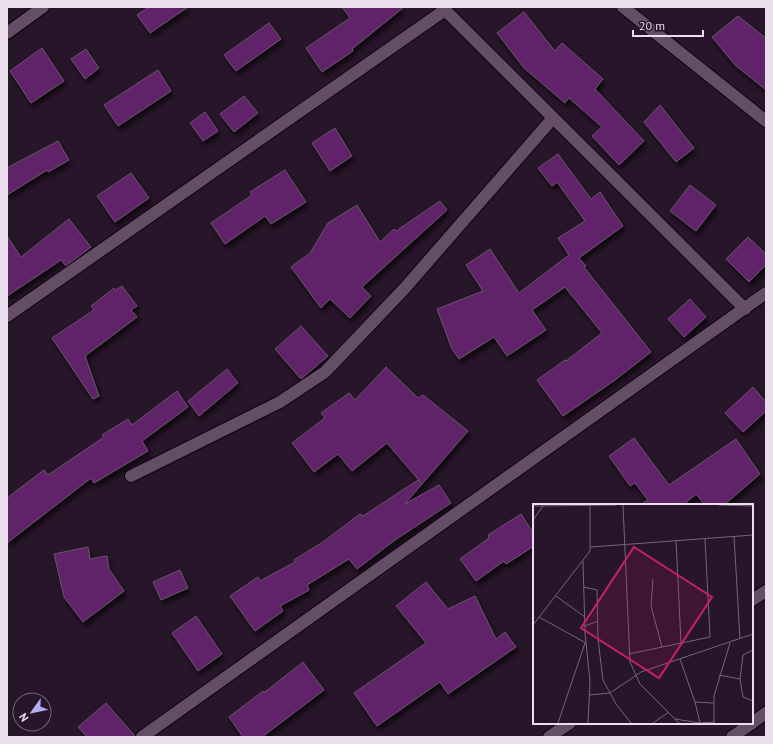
<svg xmlns="http://www.w3.org/2000/svg" width="773" height="744" viewBox="0 0 773 744" font-family="'PT Sans',sans-serif">
<style>
.building{fill:#612369;stroke:#69546b;filter:url(#shadow)}
.lines{fill:none;stroke-linecap:round;stroke-linejoin:round}
.minor-casing{stroke:#0f0211;stroke-width:14}
.minor{stroke:#634e65;stroke-width:12}
.inset-road{fill:none;stroke:#766677;stroke-width:1}
.view{fill:#c42262;fill-opacity:0.15;stroke:#c42262;stroke-width:2}
.inset-edge{fill:none;stroke:#ecdfed;stroke-width:2}
</style>
<defs>
<filter id="shadow"><feDropShadow dx="2.5" dy="4.5" stdDeviation="2" flood-color="#0009"/></filter>
</defs>
<rect width="100%" height="100%" fill="#271529"/>
<!-- building -->
<g class="building">
<path d="M 149,7 L 188,7 L 150,33 L 137,15 Z"/>
<path d="M 342,7 L 404,7 L 352,49 L 353,51 L 322,72 L 306,48 L 350,18 Z"/>
<path d="M 524,12 L 555,51 L 562,43 L 603,79 L 595,89 L 644,141 L 619,165 L 592,136 L 602,127 L 569,98 L 565,103 L 524,68 L 497,33 Z"/>
<path d="M 738,16 L 766,38 L 766,90 L 735,65 L 712,37 Z"/>
<path d="M 269,23 L 281,39 L 236,71 L 224,55 Z"/>
<path d="M 42,48 L 64,81 L 31,103 L 10,71 Z"/>
<path d="M 86,49 L 99,68 L 85,79 L 71,59 Z"/>
<path d="M 158,70 L 171,91 L 118,126 L 104,105 Z"/>
<path d="M 244,96 L 258,113 L 234,132 L 220,114 Z"/>
<path d="M 660,105 L 694,148 L 676,162 L 644,122 Z"/>
<path d="M 205,112 L 218,131 L 203,141 L 190,123 Z"/>
<path d="M 335,128 L 352,156 L 330,171 L 312,143 Z"/>
<path d="M 58,141 L 69,160 L 48,172 L 47,170 L 7,195 L 7,168 Z"/>
<path d="M 558,154 L 591,199 L 600,192 L 623,226 L 579,258 L 586,266 L 584,267 L 651,352 L 615,380 L 563,416 L 537,380 L 565,360 L 566,361 L 602,333 L 565,287 L 532,310 L 546,330 L 507,356 L 494,337 L 459,359 L 452,349 L 437,309 L 483,291 L 466,265 L 490,249 L 519,293 L 569,255 L 558,238 L 585,221 L 557,182 L 552,186 L 538,168 Z"/>
<path d="M 285,170 L 306,202 L 271,224 L 265,216 L 225,244 L 211,223 L 252,195 L 250,192 Z"/>
<path d="M 131,173 L 149,198 L 115,222 L 97,196 Z"/>
<path d="M 690,185 L 716,205 L 696,231 L 670,211 Z"/>
<path d="M 440,201 L 447,210 L 362,287 L 371,296 L 350,318 L 330,299 L 321,308 L 291,267 L 310,253 L 328,223 L 357,205 L 380,242 L 394,229 L 396,231 Z"/>
<path d="M 69,219 L 91,247 L 66,266 L 61,260 L 7,296 L 7,236 L 21,257 Z"/>
<path d="M 748,237 L 766,254 L 766,265 L 749,282 L 726,259 Z"/>
<path d="M 122,286 L 137,306 L 131,310 L 137,317 L 85,356 L 99,396 L 93,399 L 52,338 L 94,310 L 91,306 L 114,288 L 116,290 Z"/>
<path d="M 690,299 L 706,317 L 684,337 L 668,319 Z"/>
<path d="M 301,326 L 328,356 L 301,379 L 275,349 Z"/>
<path d="M 386,367 L 418,398 L 423,395 L 468,431 L 422,484 L 387,443 L 352,471 L 338,454 L 314,472 L 292,443 L 325,418 L 321,413 L 349,393 L 355,400 Z"/>
<path d="M 227,369 L 238,383 L 199,416 L 188,401 Z"/>
<path d="M 753,387 L 766,402 L 766,411 L 743,432 L 725,413 Z"/>
<path d="M 177,391 L 188,407 L 142,441 L 148,451 L 94,483 L 91,478 L 7,543 L 7,498 L 44,470 L 48,475 L 104,437 L 102,435 L 128,419 L 132,425 Z"/>
<path d="M 634,438 L 669,485 L 736,439 L 760,474 L 724,505 L 705,505 L 696,494 L 683,505 L 640,505 L 648,500 L 635,483 L 630,486 L 609,456 Z"/>
<path d="M 418,480 L 422,484 L 405,504 L 439,485 L 451,503 L 395,540 L 357,569 L 349,559 L 307,585 L 309,590 L 280,606 L 283,611 L 255,631 L 230,596 L 258,577 L 260,581 L 295,562 L 294,560 L 323,542 L 360,514 L 363,516 Z"/>
<path d="M 521,514 L 534,534 L 534,546 L 506,564 L 504,561 L 476,581 L 460,559 L 489,538 L 488,535 Z"/>
<path d="M 88,547 L 90,559 L 107,556 L 109,569 L 124,591 L 83,622 L 64,597 L 54,554 Z"/>
<path d="M 180,570 L 188,588 L 161,600 L 153,582 Z"/>
<path d="M 426,582 L 448,609 L 475,596 L 496,639 L 505,632 L 516,647 L 448,694 L 440,682 L 377,726 L 354,693 L 426,643 L 396,606 Z"/>
<path d="M 196,616 L 222,654 L 198,671 L 172,633 Z"/>
<path d="M 303,662 L 324,690 L 262,737 L 243,737 L 229,717 L 263,691 L 265,692 Z"/>
<path d="M 106,703 L 135,736 L 135,737 L 87,737 L 78,727 Z"/>
</g>
<g class="lines">
<!-- minor casing -->
<g class="minor-casing">
<g id="minor">
<path d="M 442,7 L 745,309"/>
<path d="M 623,7 L 766,121"/>
<path d="M 7,33 L 43,7"/>
<path d="M 7,316 L 445,10"/>
<path d="M 131,476 L 280,402 L 325,372 L 404,289 L 553,118"/>
<path d="M 752,600 L 766,591"/>
<path d="M 752,723 L 766,713"/>
<path d="M 142,737 L 766,293"/>
<path d="M 549,737 L 570,723"/>
<path d="M 732,737 L 752,723"/>
</g>
</g>
<!-- minor -->
<use href="#minor" class="minor"/>
</g>
<!-- overview -->
<g transform="translate(533 504)">
<rect width="220" height="220" fill="#271529"/>
<path class="inset-road" d="M 90,1 L 97,158 L 107,180 L 146,219M 186,1 L 220,2M 0,2 L 83,1M 0,16 L 10,2M 201,32 L 207,135M 143,36 L 148,139M 58,43 L 220,31M 50,57 L 52,129 L 57,177 L 55,219M 120,75 L 118,102 L 129,143M 51,83 L 64,86 L 65,135 L 70,176 L 83,200 L 98,219M 23,92 L 52,113M 6,113 L 53,139M 0,121 L 57,47 L 57,1M 52,122 L 65,117M 220,146 L 210,151 L 207,175 L 210,193 L 220,197M 96,150 L 177,133 L 172,35M 147,155 L 162,198 L 167,219M 186,171 L 207,175M 56,191 L 77,189 L 108,168 L 220,130M 162,198 L 180,199M 142,215 L 167,219 L 181,218M 25,219 L 52,139M 120,219 L 136,208M 181,219 L 181,192 L 197,139"/>
<path class="view" d="M 101,43 L 179,93 L 126,174 L 48,124 Z"/>
<rect width="220" height="220" class="inset-edge"/>
</g>
<!-- border -->
<rect width="773" height="744" fill="none" stroke="#ecdfed" stroke-width="16"/>
<!-- north arrow -->
<g transform="translate(32 712) rotate(237)"><circle r="19" fill="#271529" stroke="#766677"/>
<path d="M0-3L7 15L0 10L-7 15Z" fill="#b5acf8"/>
<text y="-6" font-size="11" font-weight="bold" text-anchor="middle" fill="#ecdfed">N</text>
</g>
<!-- scale -->
<path d="M633 30v6h70v-6" fill="none" stroke="#ecdfed" stroke-width="2"/>
<text x="639" y="30" font-size="12" fill="#ecdfed" stroke="#271529" stroke-width="3" paint-order="stroke">20 m</text>
</svg>
